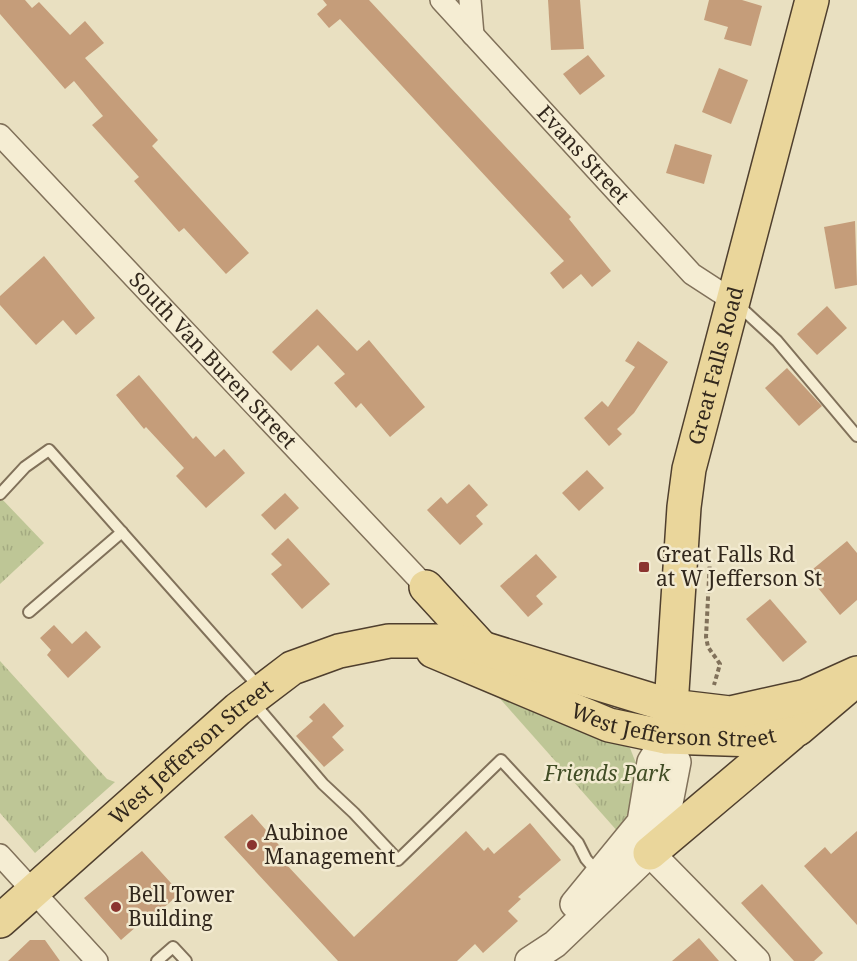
<svg xmlns="http://www.w3.org/2000/svg" width="857" height="961" viewBox="0 0 857 961" font-family="'Noto Serif',serif">
<style>
.park{fill:url(#park-tufts)}
.building{fill:#c59d7a}
.lines{fill:none;stroke-linecap:round;stroke-linejoin:round}
.service-casing{stroke:#81715a;stroke-width:14}
.minor-casing{stroke:#81715a;stroke-width:24}
.tertiary-casing{stroke:#81715a;stroke-width:30}
.primary-casing{stroke:#4f3f2e;stroke-width:36}
.path{stroke:#81715a;stroke-width:4;stroke-dasharray:4.5 3;stroke-linecap:butt}
.service{stroke:#f5edd3;stroke-width:10}
.minor{stroke:#f5edd3;stroke-width:21}
.tertiary{stroke:#f5edd3;stroke-width:27}
.primary{stroke:#ead69b;stroke-width:33}
.poi-dot{fill:#8b342f;stroke:#f2ead0;stroke-width:2}
.labels{text-anchor:middle;stroke-width:5;stroke-linejoin:round;paint-order:stroke}
.street-label{font-size:21px;fill:#32281d;stroke:#f2ead0}
.poi-label{font-size:21px;fill:#32281d;stroke:#f2ead0;text-anchor:start}
.park-label{font-size:21px;font-style:italic;fill:#414d25;stroke:#f2ead0}
</style>
<defs>
<pattern id="park-tufts" width="24" height="20" patternUnits="userSpaceOnUse" patternTransform="scale(1.5)"><rect width="24" height="20" fill="#bec696"/><path d="M3 7l-1-3M5 7V3M7 7l1-3M15 17l-1-3M17 17v-4M19 17l1-3" fill="none" stroke="#a4aa81"/></pattern>
</defs>
<rect width="100%" height="100%" fill="#e9e0c1"/>
<!-- park -->
<g class="park">
<path d="M 0,497 L 44,543 L 0,584 Z"/>
<path d="M 0,661 L 107,779 L 115,782 L 35,853 L 0,813 Z"/>
<path d="M 495,693 L 630,748 L 639,771 L 633,801 L 619,833 Z"/>
</g>
<!-- building -->
<g class="building">
<path d="M 0,0 L 25,0 L 32,8 L 39,2 L 70,35 L 85,21 L 104,43 L 85,58 L 158,140 L 152,146 L 249,253 L 226,274 L 184,228 L 179,232 L 134,181 L 139,177 L 92,125 L 103,116 L 74,81 L 65,89 L 0,14 Z"/>
<path d="M 323,0 L 369,0 L 571,217 L 569,219 L 611,271 L 592,287 L 581,274 L 563,289 L 550,273 L 564,261 L 340,19 L 329,28 L 317,14 L 327,5 Z"/>
<path d="M 548,0 L 580,0 L 584,49 L 551,50 Z"/>
<path d="M 709,0 L 742,0 L 762,6 L 751,46 L 724,39 L 728,27 L 704,20 Z"/>
<path d="M 588,55 L 605,76 L 580,95 L 563,74 Z"/>
<path d="M 719,68 L 748,80 L 731,124 L 702,112 Z"/>
<path d="M 675,144 L 712,155 L 704,184 L 666,173 Z"/>
<path d="M 855,221 L 857,285 L 835,289 L 824,227 Z"/>
<path d="M 44,256 L 95,318 L 76,335 L 63,320 L 36,345 L 0,305 L 0,296 Z"/>
<path d="M 827,306 L 847,328 L 817,355 L 797,334 Z"/>
<path d="M 317,309 L 357,351 L 369,340 L 425,407 L 390,437 L 361,403 L 356,408 L 334,383 L 345,374 L 318,345 L 291,371 L 272,352 Z"/>
<path d="M 638,341 L 668,362 L 634,413 L 617,429 L 622,434 L 609,446 L 584,418 L 602,401 L 608,407 L 635,367 L 625,361 Z"/>
<path d="M 787,368 L 822,406 L 799,426 L 765,388 Z"/>
<path d="M 139,375 L 193,439 L 196,436 L 215,457 L 224,449 L 245,473 L 206,508 L 176,476 L 184,468 L 146,427 L 144,429 L 116,395 Z"/>
<path d="M 587,470 L 604,488 L 579,511 L 562,493 Z"/>
<path d="M 469,484 L 488,505 L 476,516 L 483,524 L 460,545 L 427,510 L 441,497 L 447,504 Z"/>
<path d="M 285,493 L 299,508 L 275,530 L 261,515 Z"/>
<path d="M 288,538 L 330,584 L 302,609 L 271,574 L 282,565 L 271,554 Z"/>
<path d="M 847,541 L 857,553 L 857,600 L 840,615 L 818,588 L 825,582 L 813,569 Z"/>
<path d="M 536,554 L 557,577 L 536,596 L 543,604 L 528,617 L 500,586 Z"/>
<path d="M 770,599 L 807,642 L 783,662 L 746,619 Z"/>
<path d="M 54,625 L 72,644 L 86,631 L 101,647 L 68,678 L 47,655 L 51,650 L 40,638 Z"/>
<path d="M 324,703 L 344,726 L 332,737 L 344,750 L 324,767 L 296,736 L 313,721 L 309,717 Z"/>
<path d="M 252,814 L 291,859 L 285,863 L 354,937 L 466,831 L 484,851 L 488,847 L 494,854 L 530,823 L 561,860 L 518,897 L 521,899 L 508,911 L 518,921 L 483,953 L 475,944 L 457,961 L 338,961 L 224,837 Z"/>
<path d="M 857,831 L 857,925 L 804,866 L 825,847 L 831,854 Z"/>
<path d="M 142,851 L 180,893 L 148,922 L 145,919 L 121,940 L 84,898 Z"/>
<path d="M 762,884 L 823,953 L 814,961 L 794,961 L 741,903 Z"/>
<path d="M 699,938 L 719,961 L 672,961 Z"/>
<path d="M 30,940 L 45,940 L 60,961 L 8,961 Z"/>
</g>
<g class="lines">
<!-- service casing -->
<g class="service-casing">
<g id="service">
<path d="M 737,304 L 777,341 L 857,436"/>
<path d="M 0,494 L 25,467 L 49,450 L 259,687"/>
<path d="M 29,612 L 122,532"/>
<path d="M 254,703 L 323,784 L 354,813 L 398,860 L 501,760 L 578,843 L 586,859 L 599,874"/>
<path d="M 157,961 L 173,947 L 186,961"/>
</g>
</g>
<!-- minor casing -->
<g class="minor-casing">
<g id="minor">
<path id="s1" d="M 441,0 L 692,274 L 732,300"/>
<path d="M 470,0 L 473,35"/>
<path id="s2" d="M 0,135 L 426,587"/>
<path d="M 0,855 L 97,961"/>
</g>
</g>
<!-- tertiary casing -->
<g class="tertiary-casing">
<g id="tertiary">
<path d="M 650,853 L 756,961"/>
<path d="M 574,904 L 641,822 L 651,762 L 666,737"/>
<path d="M 529,961 L 555,944 L 650,853 L 664,829 L 677,762 L 666,737"/>
</g>
</g>
<!-- primary casing -->
<g class="primary-casing">
<g id="primary">
<path d="M 426,587 L 482,648"/>
<path id="s3" d="M 433,651 L 609,725 L 666,737 L 755,740 L 798,729 L 844,690"/>
<path id="s4" d="M 666,737 L 671,706 L 684,507 L 689,469 L 812,0"/>
<path d="M 650,853 L 791,734"/>
<path id="s5" d="M 0,921 L 238,709 L 292,668 L 339,651 L 389,641 L 459,641 L 671,706 L 730,713 L 806,696 L 857,673"/>
</g>
</g>
<!-- path -->
<path class="path" d="M 710,559 L 706,637 L 708,647 L 720,664 L 714,685"/>
<!-- service -->
<use href="#service" class="service"/>
<!-- minor -->
<use href="#minor" class="minor"/>
<!-- tertiary -->
<use href="#tertiary" class="tertiary"/>
<!-- primary -->
<use href="#primary" class="primary"/>
</g>
<!-- markers -->
<g class="poi-dot">
<rect x="638" y="561" width="12" height="12" rx="3"/>
<circle cx="252" cy="845" r="6"/>
<circle cx="116" cy="907" r="6"/>
</g>
<g class="labels">
<!-- street labels -->
<g class="street-label">
<text dy="7" stroke="none"><textPath href="#s1" startOffset="210">Evans Street</textPath></text>
<text dy="7" stroke="none"><textPath href="#s2" startOffset="310">South Van Buren Street</textPath></text>
<text dy="7" stroke="none"><textPath href="#s4" startOffset="376">Great Falls Road</textPath></text>
<text dy="7" stroke="none"><textPath href="#s3" startOffset="255">West Jefferson Street</textPath></text>
<text dy="7" stroke="none"><textPath href="#s5" startOffset="255">West Jefferson Street</textPath></text>
</g>
<!-- poi labels -->
<g class="poi-label">
<text x="656" y="562">Great Falls Rd<tspan x="656" dy="24">at W Jefferson St</tspan></text>
<text x="264" y="840">Aubinoe<tspan x="264" dy="24">Management</tspan></text>
<text x="128" y="902">Bell Tower<tspan x="128" dy="24">Building</tspan></text>
</g>
<!-- park labels -->
<g class="park-label">
<text x="607" y="781">Friends Park</text>
</g>
</g>
</svg>
